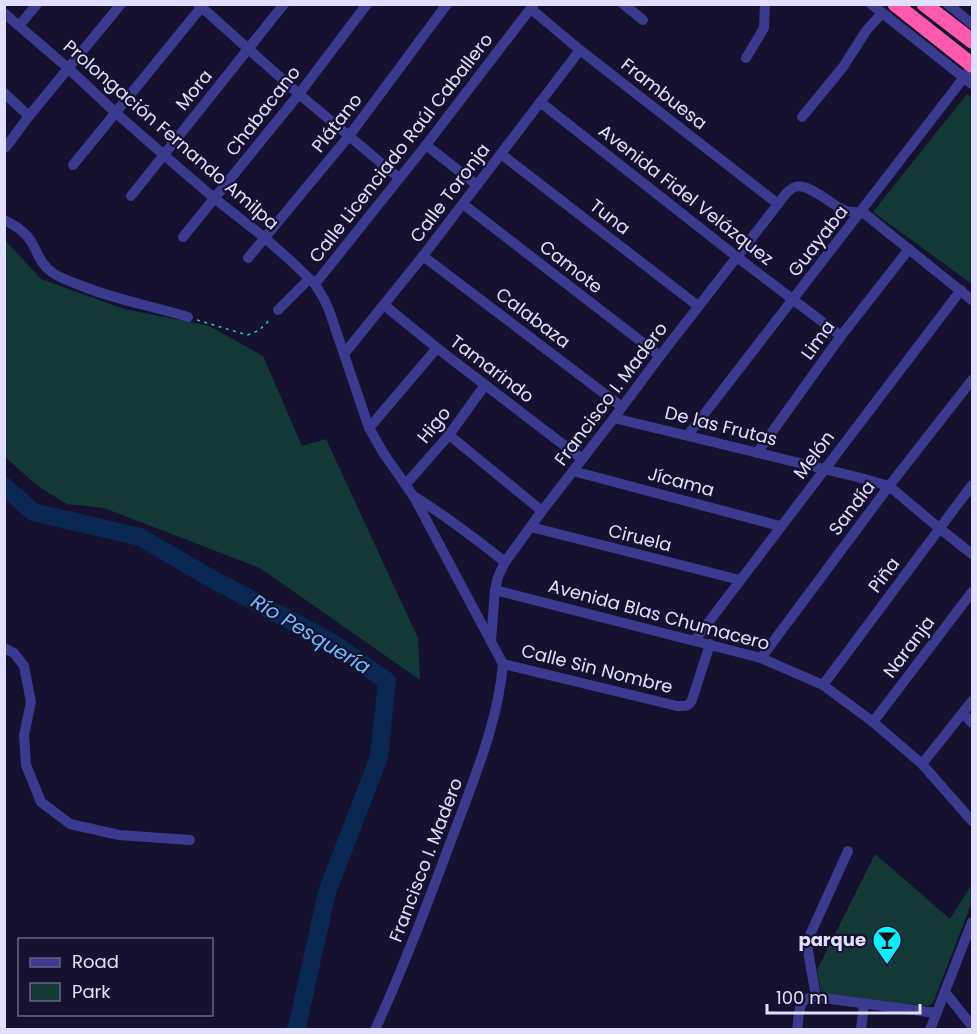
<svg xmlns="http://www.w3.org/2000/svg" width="977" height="1034" viewBox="0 0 977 1034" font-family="Poppins,sans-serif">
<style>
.green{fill:#133936}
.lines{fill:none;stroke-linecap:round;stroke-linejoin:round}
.river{stroke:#0a2854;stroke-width:18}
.path{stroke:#2bc6b8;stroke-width:1.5;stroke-dasharray:3 4.5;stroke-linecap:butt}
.minor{stroke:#3a3a8f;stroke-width:10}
.highway{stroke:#ff59ae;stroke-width:15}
.labels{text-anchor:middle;stroke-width:4.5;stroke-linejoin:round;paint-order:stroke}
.street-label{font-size:18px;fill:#e1deff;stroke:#15112e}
.poi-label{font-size:18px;font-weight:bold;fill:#e1deff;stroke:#15112e;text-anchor:end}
.water-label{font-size:20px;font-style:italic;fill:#6cbfff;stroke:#15112e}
</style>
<rect width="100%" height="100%" fill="#15112e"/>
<!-- green -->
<g class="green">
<path d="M 967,94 L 972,98 L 972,284 L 873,212 Z"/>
<path d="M 4,239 L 41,279 L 124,309 L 209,326 L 263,356 L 302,446 L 326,439 L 418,638 L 420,680 L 260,568 L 104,508 L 67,504 L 39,487 L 5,457 Z"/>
<path d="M 875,854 L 950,919 L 972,884 L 972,902 L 933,1003 L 928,1006 L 822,996 L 817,970 Z"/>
</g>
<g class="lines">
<!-- river -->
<path class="river" d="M 4,486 L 33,512 L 140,537 L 212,579 L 333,643 L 387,681 L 379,757 L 327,892 L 297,1027 L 295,1030"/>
<!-- path -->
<path class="path" d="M 197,320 L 247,335 C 259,332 264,326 271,318"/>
<!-- minor -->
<g class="minor">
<path d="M 198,4 L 299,94 L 399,178"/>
<path d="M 623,4 L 643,20"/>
<path d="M 871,4 L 972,84"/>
<path d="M 948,4 L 972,24"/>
<path d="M 531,9 L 580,50 L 778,204"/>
<path d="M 4,13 L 68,68 L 116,113 L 164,155 L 214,198 L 265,238 L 291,261 L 315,284 L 324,299 L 329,310 L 369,428 L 384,454 L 414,497 L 503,664"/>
<path d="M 19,26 L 37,4"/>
<path d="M 746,58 L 764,28 L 765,4"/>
<path d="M 4,93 L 29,116"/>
<path d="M 540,102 L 737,257 L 841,336"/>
<path d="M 802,117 L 843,67 L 866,31 L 882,13"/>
<path d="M 426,145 L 477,185"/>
<path d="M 6,147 L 29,116 L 121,4"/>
<path d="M 501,154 L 698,306"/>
<path d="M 73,165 L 204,4"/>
<path d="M 131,196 L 284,4"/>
<path d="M 463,204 L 660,356"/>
<path d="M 4,220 C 15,225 26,232 32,243 C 39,255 40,264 53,273 C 62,279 72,282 82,286 C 116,300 153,306 188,317"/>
<path d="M 183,237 L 299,94 L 367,4"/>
<path d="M 423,256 L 622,407"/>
<path d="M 248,258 L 349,136 L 447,4"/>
<path d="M 315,284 L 426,145 L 534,4"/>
<path d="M 384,305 L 437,348 L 582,459"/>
<path d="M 278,310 L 309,279"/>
<path d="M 344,354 L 423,256 L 580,50"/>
<path d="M 614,418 L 861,478 L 889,486 L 939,528 L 972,554"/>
<path d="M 369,428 L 437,348"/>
<path d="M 449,435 L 542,511"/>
<path d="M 688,435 L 972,67"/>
<path d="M 757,453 L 841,336 L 909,249"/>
<path d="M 573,471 L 780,526"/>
<path d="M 406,484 L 449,435 L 485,385"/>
<path d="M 415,497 C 446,516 476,539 505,562"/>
<path d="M 531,527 L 740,580"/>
<path d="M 495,590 L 761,658 L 823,685 L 873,722 L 922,764 L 972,821"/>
<path d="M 695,640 L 961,290"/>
<path d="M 491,641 L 495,590 L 498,577 L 505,562 L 542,511 L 614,418 L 660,356 L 778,204 C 783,198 788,189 795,187 C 807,182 831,204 842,209 C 849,213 857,211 865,214 L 972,300"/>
<path d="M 4,648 L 14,653 L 24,666 L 31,702 L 24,735 L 26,765 L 41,802 L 70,824 L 119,835 L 190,840"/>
<path d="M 761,658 L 889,486 L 972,380"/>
<path d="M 503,664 L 677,706 C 685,706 688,707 692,700 L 710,644"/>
<path d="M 823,685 L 972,485"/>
<path d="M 963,713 L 972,723"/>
<path d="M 873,722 L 972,592"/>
<path d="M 922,764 L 972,701"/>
<path d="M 945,992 L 972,1026"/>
<path d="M 816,997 L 807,945 L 809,937 L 848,851"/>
<path d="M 375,1030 C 405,964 430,897 455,830 C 475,776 498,722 503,664"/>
<path d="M 797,1030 C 800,1013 796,997 816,997 L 936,1013"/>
<path d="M 861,1030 L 864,1004"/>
<path d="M 930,1030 L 972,922"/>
</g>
<!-- highway -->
<g class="highway">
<path d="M 895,4 L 972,65"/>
<path d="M 924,4 L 972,41"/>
</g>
</g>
<!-- icons -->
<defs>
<g id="bar-pin" transform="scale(1.5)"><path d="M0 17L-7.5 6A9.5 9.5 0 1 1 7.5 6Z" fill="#0aeeff" stroke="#15112e"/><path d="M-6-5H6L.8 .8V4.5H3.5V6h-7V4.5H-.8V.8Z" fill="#111"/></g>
</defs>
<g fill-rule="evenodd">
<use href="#bar-pin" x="887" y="940"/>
</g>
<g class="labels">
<!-- street labels -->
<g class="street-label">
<text transform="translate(194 90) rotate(-51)" y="6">Mora</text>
<text transform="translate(664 94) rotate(38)" y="6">Frambuesa</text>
<text transform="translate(263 111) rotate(-52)" y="6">Chabacano</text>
<text transform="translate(337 123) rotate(-52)" y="6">Plátano</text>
<text transform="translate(171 135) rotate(41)" y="6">Prolongación Fernando Amilpa</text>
<text transform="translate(401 148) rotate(-52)" y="6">Calle Licenciado Raúl Caballero</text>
<text transform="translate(450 193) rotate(-53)" y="6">Calle Toronja</text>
<text transform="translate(686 195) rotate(38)" y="6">Avenida Fidel Velázquez</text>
<text transform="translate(610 217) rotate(38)" y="6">Tuna</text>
<text transform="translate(818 241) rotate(-52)" y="6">Guayaba</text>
<text transform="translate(571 267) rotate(38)" y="6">Camote</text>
<text transform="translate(533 318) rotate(37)" y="6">Calabaza</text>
<text transform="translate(818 340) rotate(-54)" y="6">Lima</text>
<text transform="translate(492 369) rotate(37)" y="6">Tamarindo</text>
<text transform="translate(611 394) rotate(-53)" y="6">Francisco I. Madero</text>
<text transform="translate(434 425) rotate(-51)" y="6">Higo</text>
<text transform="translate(721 426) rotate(14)" y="6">De las Frutas</text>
<text transform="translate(814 455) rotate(-53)" y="6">Melón</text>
<text transform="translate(681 482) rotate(15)" y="6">Jícama</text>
<text transform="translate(852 508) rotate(-53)" y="6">Sandía</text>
<text transform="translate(640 538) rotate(14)" y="6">Ciruela</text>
<text transform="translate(884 575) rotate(-53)" y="6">Piña</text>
<text transform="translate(659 615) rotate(15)" y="6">Avenida Blas Chumacero</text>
<text transform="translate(909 647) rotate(-53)" y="6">Naranja</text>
<text transform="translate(597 669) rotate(14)" y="6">Calle Sin Nombre</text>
<text transform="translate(426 860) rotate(-69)" y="6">Francisco I. Madero</text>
</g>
<!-- poi labels -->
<g class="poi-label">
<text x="866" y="946">parque</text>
</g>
<!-- water labels -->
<g class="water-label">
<text transform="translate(311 634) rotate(31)" y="7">Río Pesquería</text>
</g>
</g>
<!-- border -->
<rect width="977" height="1034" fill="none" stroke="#e1deff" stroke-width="12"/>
<!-- legend -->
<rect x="18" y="938" width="195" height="78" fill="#15112e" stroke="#676382" stroke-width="1.5"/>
<rect x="30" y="958" width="30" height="9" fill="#3a3a8f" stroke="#676382" stroke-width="1.5"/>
<text x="72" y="968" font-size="18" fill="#e1deff">Road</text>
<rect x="30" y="983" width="30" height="18" fill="#133936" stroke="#676382" stroke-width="1.5"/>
<text x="72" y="998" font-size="18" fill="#e1deff">Park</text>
<!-- scale -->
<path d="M767 1004v9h153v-9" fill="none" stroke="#e1deff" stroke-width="3"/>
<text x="776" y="1004" font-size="18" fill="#e1deff" stroke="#15112e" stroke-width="4.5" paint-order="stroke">100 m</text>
</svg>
